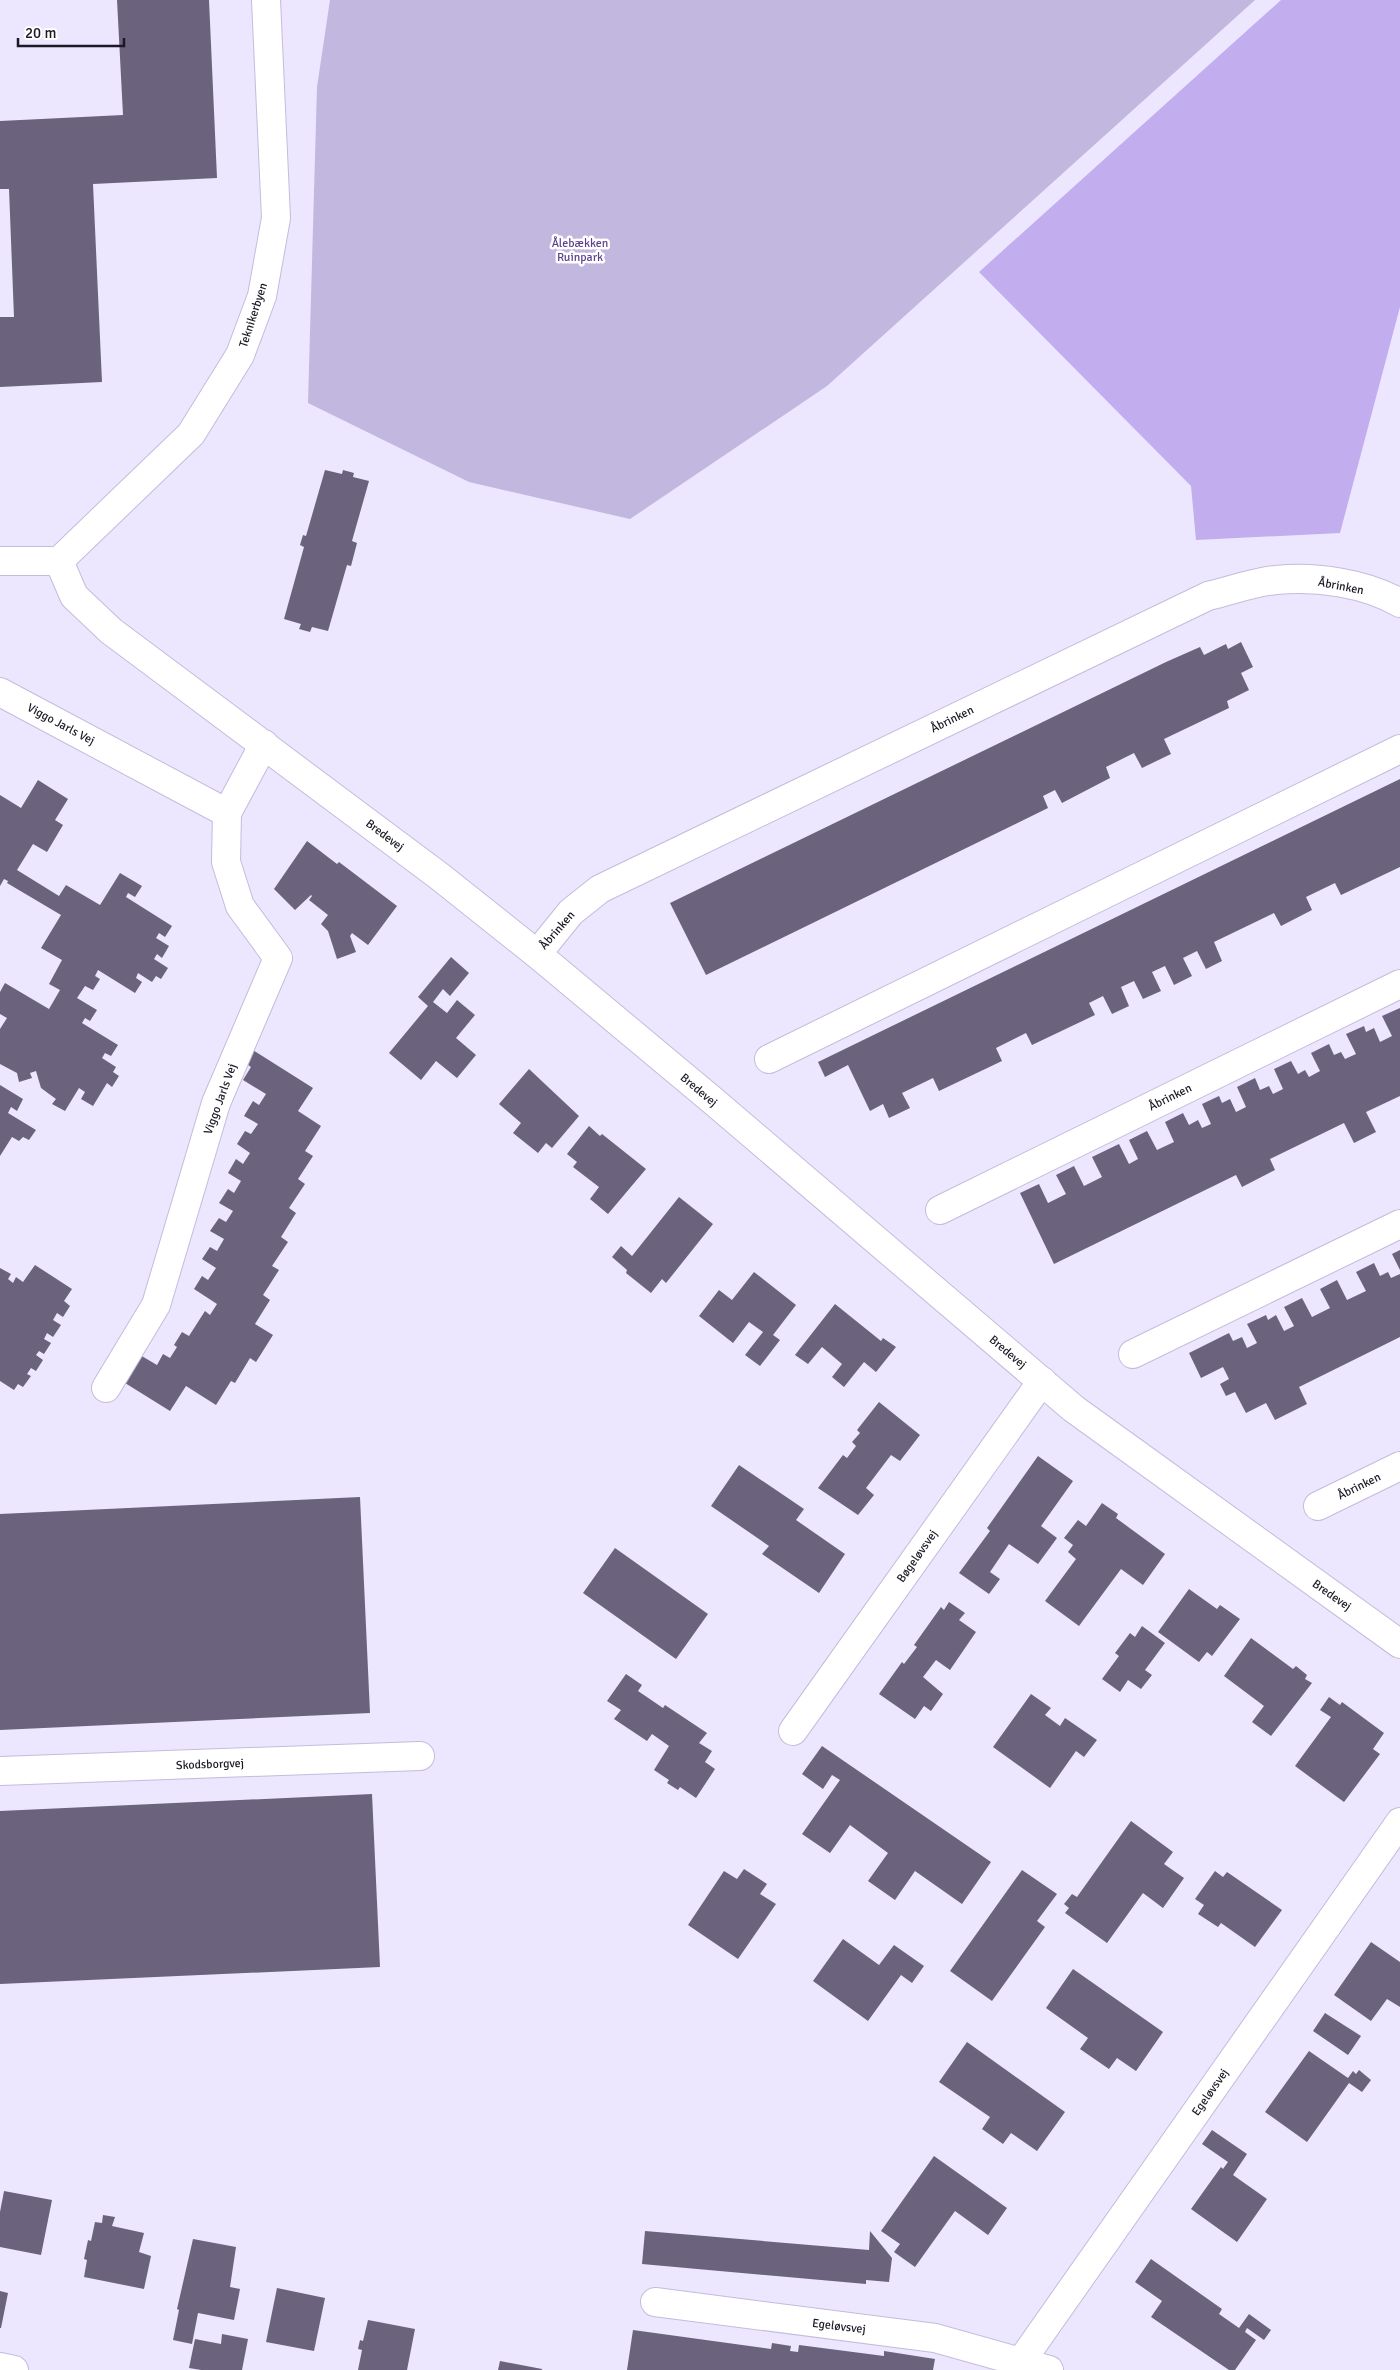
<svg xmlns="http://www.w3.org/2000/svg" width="1400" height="2370" viewBox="0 0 1400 2370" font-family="Signika,sans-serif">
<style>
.green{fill:#c2b7de}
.forest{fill:#c2aeef}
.building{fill:#6b637e}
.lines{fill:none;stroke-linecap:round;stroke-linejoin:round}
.minor-casing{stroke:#c4bcda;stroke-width:30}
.minor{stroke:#fff;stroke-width:28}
.labels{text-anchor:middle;stroke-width:5;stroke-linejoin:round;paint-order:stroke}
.park-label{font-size:12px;fill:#5e428f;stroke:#fff}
.street-label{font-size:12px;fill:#1c1924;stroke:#fff}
</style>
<rect width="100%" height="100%" fill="#ede6ff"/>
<!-- green -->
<path class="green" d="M 330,0 L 1255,0 L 827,386 L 630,519 L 469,482 L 308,403 L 317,87 Z"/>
<!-- forest -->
<path class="forest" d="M 1281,0 L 1400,0 L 1400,307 L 1340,533 L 1196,540 L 1191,486 L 979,272 Z"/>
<!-- building -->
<g class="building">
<path d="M 117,0 L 209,0 L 217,178 L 93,184 L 102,382 L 0,387 L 0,317 L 14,317 L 9,189 L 0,189 L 0,121 L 123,115 Z"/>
<path d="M 325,470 L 342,474 L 343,470 L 354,473 L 353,477 L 369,481 L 352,541 L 357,543 L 351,566 L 347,565 L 328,631 L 312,627 L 310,632 L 299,629 L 301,624 L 284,619 L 304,547 L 300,545 L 303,535 L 306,536 Z"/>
<path d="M 1241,642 L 1253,667 L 1241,673 L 1249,690 L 1227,701 L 1229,708 L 1164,739 L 1171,754 L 1142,768 L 1134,753 L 1106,767 L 1110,778 L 1062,803 L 1055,790 L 1043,796 L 1048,808 L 706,975 L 670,903 L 1166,662 L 1200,647 L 1204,655 L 1226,644 L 1228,649 Z"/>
<path d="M 1400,779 L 1400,867 L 1341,895 L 1335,883 L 1306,897 L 1312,910 L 1281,926 L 1274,913 L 1214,942 L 1222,961 L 1206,969 L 1197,951 L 1183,958 L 1192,976 L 1174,985 L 1165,966 L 1152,972 L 1161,991 L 1143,999 L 1134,981 L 1121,987 L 1129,1006 L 1112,1014 L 1103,996 L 1089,1003 L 1095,1015 L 1032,1045 L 1026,1033 L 996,1048 L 1002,1061 L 939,1091 L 933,1078 L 902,1093 L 910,1108 L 889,1118 L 883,1104 L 870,1111 L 848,1065 L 825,1077 L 818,1062 Z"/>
<path d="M 38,780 L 68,799 L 55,820 L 63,825 L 47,852 L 33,844 L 17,870 L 59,896 L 66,885 L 100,905 L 120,873 L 142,886 L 135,897 L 128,893 L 126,897 L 172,926 L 165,937 L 159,933 L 156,938 L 169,946 L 162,958 L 157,954 L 154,959 L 168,968 L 161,979 L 156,976 L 152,982 L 138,973 L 136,978 L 142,982 L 135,993 L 98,970 L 95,976 L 100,979 L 93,990 L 85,986 L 77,998 L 97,1010 L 90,1021 L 85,1018 L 82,1023 L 118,1045 L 111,1056 L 105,1053 L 102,1058 L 116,1067 L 113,1072 L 119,1076 L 112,1087 L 107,1083 L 93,1106 L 81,1099 L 85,1092 L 79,1088 L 65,1111 L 52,1104 L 56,1099 L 41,1088 L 36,1071 L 30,1073 L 32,1078 L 19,1082 L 17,1073 L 0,1064 L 0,1029 L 7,1018 L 0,1014 L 0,992 L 5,983 L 49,1009 L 60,990 L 49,984 L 62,960 L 41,948 L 61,915 L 7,883 L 8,881 L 4,879 L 0,886 L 0,795 L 21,808 Z"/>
<path d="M 307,841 L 337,864 L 339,862 L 397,906 L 368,945 L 352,933 L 350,936 L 356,952 L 337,959 L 328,931 L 321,924 L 328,915 L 309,900 L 312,896 L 311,895 L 295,910 L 274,889 Z"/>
<path d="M 451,957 L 469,973 L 450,996 L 443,989 L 433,1002 L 447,1013 L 457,1000 L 475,1015 L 456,1038 L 476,1055 L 457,1078 L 436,1061 L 421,1080 L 389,1053 L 428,1006 L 418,997 Z"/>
<path d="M 1400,1008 L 1400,1096 L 1366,1112 L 1376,1132 L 1354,1143 L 1344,1123 L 1270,1159 L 1275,1170 L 1242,1187 L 1236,1175 L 1054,1264 L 1020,1193 L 1039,1184 L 1048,1203 L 1066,1194 L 1056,1175 L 1074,1166 L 1084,1186 L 1102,1177 L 1092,1157 L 1119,1144 L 1129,1164 L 1138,1159 L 1129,1140 L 1147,1131 L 1157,1150 L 1174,1142 L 1165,1122 L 1183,1113 L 1189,1125 L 1198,1120 L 1202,1128 L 1211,1124 L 1202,1104 L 1219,1096 L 1222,1103 L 1230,1099 L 1236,1112 L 1246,1107 L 1237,1087 L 1255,1078 L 1260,1090 L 1269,1086 L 1273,1094 L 1283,1089 L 1274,1069 L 1291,1061 L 1298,1074 L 1305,1070 L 1309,1077 L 1320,1071 L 1311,1053 L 1329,1044 L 1334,1055 L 1341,1052 L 1345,1059 L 1356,1054 L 1346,1034 L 1364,1026 L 1366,1032 L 1374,1028 L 1380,1042 L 1392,1036 L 1382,1016 Z"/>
<path d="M 253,1050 L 313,1088 L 298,1111 L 321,1126 L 305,1151 L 313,1156 L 298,1179 L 305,1184 L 289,1208 L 296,1213 L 281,1237 L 288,1242 L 272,1266 L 279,1270 L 263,1295 L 270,1300 L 255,1324 L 273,1335 L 256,1362 L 250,1358 L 235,1383 L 231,1381 L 216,1405 L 186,1386 L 170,1411 L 117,1378 L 140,1355 L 157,1365 L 163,1354 L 170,1358 L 177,1347 L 174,1345 L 182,1332 L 189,1336 L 205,1311 L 210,1315 L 217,1304 L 194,1289 L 202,1276 L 208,1280 L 216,1268 L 202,1259 L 210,1247 L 217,1251 L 224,1239 L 210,1231 L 219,1218 L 226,1222 L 233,1211 L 219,1203 L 228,1189 L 234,1193 L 241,1181 L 228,1173 L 236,1159 L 243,1164 L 250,1153 L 237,1144 L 245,1131 L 251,1134 L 258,1124 L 244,1116 L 253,1101 L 259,1105 L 266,1094 L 243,1080 L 251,1067 L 245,1063 Z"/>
<path d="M 529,1069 L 579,1116 L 552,1148 L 546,1143 L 538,1153 L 513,1133 L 521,1123 L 499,1104 Z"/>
<path d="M 0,1085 L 23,1099 L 17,1111 L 11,1107 L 8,1113 L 36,1130 L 29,1140 L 23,1137 L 19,1141 L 12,1137 L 0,1156 Z"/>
<path d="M 589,1126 L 600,1136 L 602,1134 L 646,1169 L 608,1214 L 590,1199 L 599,1187 L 573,1167 L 577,1162 L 567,1154 Z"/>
<path d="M 679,1197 L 713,1224 L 666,1283 L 662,1279 L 651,1293 L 626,1273 L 627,1270 L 612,1257 L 621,1246 L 632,1256 Z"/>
<path d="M 1400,1250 L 1400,1270 L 1392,1254 Z"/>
<path d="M 1374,1263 L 1380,1276 L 1388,1272 L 1391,1278 L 1400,1274 L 1400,1337 L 1299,1387 L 1307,1404 L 1275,1420 L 1266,1403 L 1246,1413 L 1235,1392 L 1226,1396 L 1220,1384 L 1229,1379 L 1223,1367 L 1201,1378 L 1189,1353 L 1229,1333 L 1233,1341 L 1242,1337 L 1247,1348 L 1257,1343 L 1247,1324 L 1266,1315 L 1268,1320 L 1276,1315 L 1284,1331 L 1294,1326 L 1284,1307 L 1302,1298 L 1312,1317 L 1330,1308 L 1320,1289 L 1337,1280 L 1347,1300 L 1366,1291 L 1356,1272 Z"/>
<path d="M 35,1265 L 72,1289 L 64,1301 L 70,1306 L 63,1317 L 57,1313 L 53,1320 L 61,1325 L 53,1337 L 47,1333 L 44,1339 L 51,1343 L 44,1354 L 39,1351 L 36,1355 L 43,1360 L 36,1371 L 31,1368 L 27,1374 L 31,1376 L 23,1387 L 18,1384 L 14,1390 L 0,1381 L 0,1268 L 11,1274 L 8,1279 L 13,1283 L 16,1277 L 23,1282 Z"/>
<path d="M 754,1272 L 796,1305 L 773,1335 L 780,1340 L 760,1366 L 745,1355 L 763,1332 L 749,1322 L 733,1343 L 699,1316 L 719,1290 L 732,1300 Z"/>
<path d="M 835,1304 L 881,1341 L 883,1338 L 896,1347 L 876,1372 L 864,1362 L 844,1387 L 832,1377 L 842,1364 L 822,1347 L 808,1364 L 795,1355 Z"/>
<path d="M 879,1402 L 920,1435 L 900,1461 L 891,1455 L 866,1488 L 874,1495 L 858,1515 L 818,1488 L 843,1455 L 847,1458 L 856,1446 L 852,1442 L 860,1433 L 857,1430 Z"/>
<path d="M 1038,1456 L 1073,1481 L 1041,1526 L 1057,1538 L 1038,1564 L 1009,1544 L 990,1572 L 1000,1579 L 989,1594 L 959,1573 L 990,1531 L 987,1528 Z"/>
<path d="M 739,1465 L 804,1509 L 796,1520 L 845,1554 L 819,1593 L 762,1554 L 769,1546 L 711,1506 Z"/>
<path d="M 360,1497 L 370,1713 L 0,1730 L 0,1514 Z"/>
<path d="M 1102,1503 L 1118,1514 L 1116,1518 L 1165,1554 L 1143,1585 L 1121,1569 L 1079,1626 L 1045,1601 L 1076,1559 L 1068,1552 L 1073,1545 L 1064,1538 L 1078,1520 L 1086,1526 Z"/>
<path d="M 615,1548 L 708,1614 L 676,1659 L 583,1593 Z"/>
<path d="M 1189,1589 L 1217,1609 L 1220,1605 L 1240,1619 L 1212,1656 L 1207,1652 L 1199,1662 L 1158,1632 Z"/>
<path d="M 949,1602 L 965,1613 L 959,1620 L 976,1632 L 950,1670 L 936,1660 L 923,1677 L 943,1694 L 931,1711 L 924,1706 L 915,1719 L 879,1694 L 902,1662 L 904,1664 L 917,1647 L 914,1645 L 941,1607 L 944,1610 Z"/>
<path d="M 1142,1626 L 1165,1643 L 1145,1670 L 1152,1675 L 1141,1689 L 1128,1680 L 1120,1692 L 1102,1679 L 1119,1656 L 1115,1653 L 1130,1633 L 1135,1637 Z"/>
<path d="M 1251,1638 L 1293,1669 L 1296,1666 L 1307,1675 L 1305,1679 L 1312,1683 L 1271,1736 L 1252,1722 L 1264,1706 L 1224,1676 Z"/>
<path d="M 626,1674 L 642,1685 L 638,1691 L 663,1708 L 665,1705 L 707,1733 L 699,1743 L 712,1751 L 705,1762 L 715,1769 L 696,1798 L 680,1787 L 678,1790 L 667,1783 L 669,1780 L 654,1770 L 669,1746 L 652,1734 L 647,1741 L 614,1719 L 621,1710 L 607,1701 Z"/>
<path d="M 1031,1694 L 1051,1708 L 1045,1715 L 1060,1726 L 1065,1718 L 1097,1740 L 1084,1757 L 1076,1751 L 1050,1788 L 993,1747 Z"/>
<path d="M 1329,1697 L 1340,1705 L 1342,1702 L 1384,1733 L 1373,1749 L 1380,1754 L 1344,1802 L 1295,1766 L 1331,1717 L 1320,1710 Z"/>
<path d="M 822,1746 L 991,1862 L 962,1904 L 915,1871 L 895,1900 L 868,1881 L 888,1853 L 850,1825 L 830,1853 L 802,1834 L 840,1780 L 832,1775 L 823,1789 L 802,1774 Z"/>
<path d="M 372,1794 L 380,1967 L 0,1984 L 0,1811 Z"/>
<path d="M 1131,1821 L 1173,1852 L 1164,1864 L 1184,1878 L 1163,1908 L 1143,1893 L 1107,1943 L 1065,1913 L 1069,1908 L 1064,1904 L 1072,1894 L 1077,1897 Z"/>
<path d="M 744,1869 L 767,1884 L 760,1894 L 776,1904 L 738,1959 L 688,1925 L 724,1871 L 737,1879 Z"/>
<path d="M 1022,1870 L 1057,1894 L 1037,1921 L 1045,1927 L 992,2001 L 950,1971 Z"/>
<path d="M 1215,1871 L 1223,1877 L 1227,1872 L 1282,1910 L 1255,1947 L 1221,1923 L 1218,1927 L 1198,1914 L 1204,1905 L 1195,1899 Z"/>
<path d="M 843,1939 L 879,1965 L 894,1945 L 924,1966 L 912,1983 L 901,1975 L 868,2021 L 813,1981 Z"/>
<path d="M 1371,1942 L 1400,1962 L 1400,2007 L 1387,1999 L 1371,2021 L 1334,1995 Z"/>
<path d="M 1073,1969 L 1163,2032 L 1136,2071 L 1117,2058 L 1109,2069 L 1080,2049 L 1088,2038 L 1046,2008 Z"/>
<path d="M 1325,2013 L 1361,2036 L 1348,2055 L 1313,2031 Z"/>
<path d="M 967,2042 L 1065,2112 L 1037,2151 L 1011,2133 L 1003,2144 L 982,2129 L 990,2117 L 939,2082 Z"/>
<path d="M 1309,2051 L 1348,2078 L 1353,2071 L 1356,2074 L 1359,2070 L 1371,2080 L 1362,2092 L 1349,2083 L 1307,2142 L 1265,2112 Z"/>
<path d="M 1212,2130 L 1247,2154 L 1233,2175 L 1267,2199 L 1237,2242 L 1191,2209 L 1221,2167 L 1223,2169 L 1228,2162 L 1202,2144 Z"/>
<path d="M 934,2156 L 1007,2208 L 988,2235 L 955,2211 L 915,2267 L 894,2252 L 900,2244 L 881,2231 Z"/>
<path d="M 4,2191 L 52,2200 L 41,2255 L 0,2247 L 0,2212 Z"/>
<path d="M 103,2215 L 115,2217 L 112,2226 L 144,2233 L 139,2252 L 151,2256 L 144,2289 L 84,2277 L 87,2260 L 84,2259 L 88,2240 L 91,2241 L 95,2222 L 102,2223 Z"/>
<path d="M 645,2231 L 869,2250 L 870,2231 L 892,2258 L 889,2282 L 866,2280 L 866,2284 L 642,2264 Z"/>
<path d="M 193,2239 L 236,2247 L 230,2287 L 240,2289 L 234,2320 L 198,2313 L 192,2344 L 173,2340 L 179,2310 L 177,2309 Z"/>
<path d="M 1151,2259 L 1222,2309 L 1219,2314 L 1239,2328 L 1249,2314 L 1271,2330 L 1264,2340 L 1247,2328 L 1245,2332 L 1256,2340 L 1235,2370 L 1229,2370 L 1151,2317 L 1162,2301 L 1135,2282 Z"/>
<path d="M 277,2288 L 325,2298 L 314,2351 L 266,2342 Z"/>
<path d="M 0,2291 L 8,2293 L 1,2328 L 0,2328 Z"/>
<path d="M 368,2320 L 415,2329 L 407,2370 L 358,2370 L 362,2350 L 358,2349 L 360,2340 L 363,2341 Z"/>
<path d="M 633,2330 L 771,2349 L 772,2343 L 791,2346 L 790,2351 L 798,2352 L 799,2345 L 884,2356 L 884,2351 L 935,2359 L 933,2370 L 627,2370 Z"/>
<path d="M 222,2334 L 248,2339 L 242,2370 L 201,2370 L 189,2368 L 195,2339 L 221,2344 Z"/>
<path d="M 500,2361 L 542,2369 L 542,2370 L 498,2370 Z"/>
</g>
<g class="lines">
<!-- minor casing -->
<g class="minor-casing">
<g id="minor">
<path d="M 0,561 L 59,561"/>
<path d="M 59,561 L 74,596 L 111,631 L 439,876 L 537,954 L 712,1100 L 1074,1409 L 1400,1644"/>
<path d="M 59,561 L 191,434 L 240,355 L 262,296 L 276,218 L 266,0"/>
<path d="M 0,692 L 227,813"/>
<path d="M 537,954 L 571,912 L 600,889 L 1208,596 C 1230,591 1254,582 1276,580 C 1316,576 1365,583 1400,603"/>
<path d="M 769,1059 L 1400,749"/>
<path d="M 940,1210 L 1400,984"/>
<path d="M 1133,1354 L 1400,1224"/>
<path d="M 106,1388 L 156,1305 L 216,1103 L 278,958 L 240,906 L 226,862 L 227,813 L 264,744"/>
<path d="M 1318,1506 L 1400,1466"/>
<path d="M 793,1731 L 1042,1381"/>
<path d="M 0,1771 L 420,1756"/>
<path d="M 655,2302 L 935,2338 L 1049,2370"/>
<path d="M 0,2367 L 14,2370"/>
<path d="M 1015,2370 L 1400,1822"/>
</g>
</g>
<!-- minor -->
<use href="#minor" class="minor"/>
</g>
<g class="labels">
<!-- park labels -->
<g class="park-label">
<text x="580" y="247">Ålebækken<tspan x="580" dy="14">Ruinpark</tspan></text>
</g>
<!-- street labels -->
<g class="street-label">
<text transform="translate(253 315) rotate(-72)" y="4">Teknikerbyen</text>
<text transform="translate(1341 586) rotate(11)" y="4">Åbrinken</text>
<text transform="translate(952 719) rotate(-26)" y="4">Åbrinken</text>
<text transform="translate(61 724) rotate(28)" y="4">Viggo Jarls Vej</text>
<text transform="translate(385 835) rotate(37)" y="4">Bredevej</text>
<text transform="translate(557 930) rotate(-49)" y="4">Åbrinken</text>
<text transform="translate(699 1090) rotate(40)" y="4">Bredevej</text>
<text transform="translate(1170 1097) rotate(-26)" y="4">Åbrinken</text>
<text transform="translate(220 1099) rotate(-70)" y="4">Viggo Jarls Vej</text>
<text transform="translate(1008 1352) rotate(40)" y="4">Bredevej</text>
<text transform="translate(1359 1486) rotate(-26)" y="4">Åbrinken</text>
<text transform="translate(917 1556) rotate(-55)" y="4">Bøgeløvsvej</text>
<text transform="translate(1332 1595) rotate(35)" y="4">Bredevej</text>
<text transform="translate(210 1764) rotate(-2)" y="4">Skodsborgvej</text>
<text transform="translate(1210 2092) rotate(-55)" y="4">Egeløvsvej</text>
<text transform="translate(839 2326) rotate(7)" y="4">Egeløvsvej</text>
</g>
</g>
<!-- scale -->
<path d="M18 38v8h106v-8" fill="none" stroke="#1c1924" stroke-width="2.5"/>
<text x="25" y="38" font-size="15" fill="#1c1924" stroke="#ffffff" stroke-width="4" paint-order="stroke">20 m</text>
</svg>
